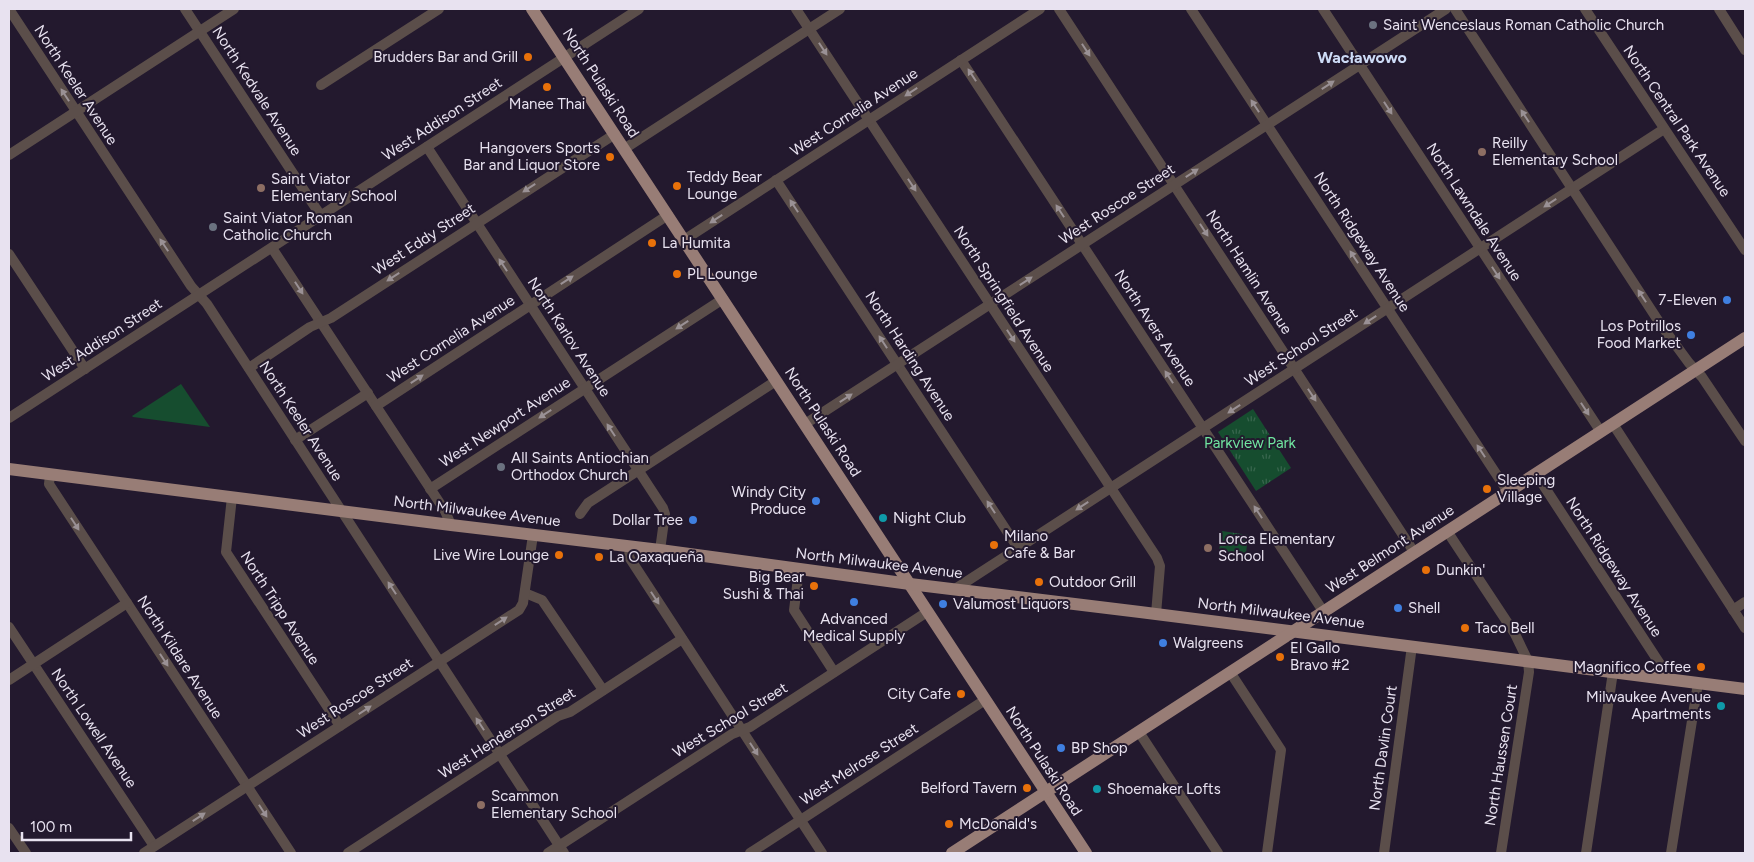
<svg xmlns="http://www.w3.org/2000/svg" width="1754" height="862" viewBox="0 0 1754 862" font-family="Figtree,sans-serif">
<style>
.green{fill:#164d2f}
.park{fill:url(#park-tufts)}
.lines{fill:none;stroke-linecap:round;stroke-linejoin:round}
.minor{stroke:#5b4e4a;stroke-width:10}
.major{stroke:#987d76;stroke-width:12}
.oneway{fill:#9a9195}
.worship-dot{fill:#6b7280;stroke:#23192e;stroke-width:2}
.food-dot{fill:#e8710a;stroke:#23192e;stroke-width:2}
.education-dot{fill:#8d6e63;stroke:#23192e;stroke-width:2}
.shop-dot{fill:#3f7fe0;stroke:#23192e;stroke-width:2}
.culture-dot{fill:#0f9aa8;stroke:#23192e;stroke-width:2}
.labels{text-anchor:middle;stroke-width:4;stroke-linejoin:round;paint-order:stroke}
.poi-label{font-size:15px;fill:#e8e2f0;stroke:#23192e;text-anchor:start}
.street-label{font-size:15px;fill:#e8e2f0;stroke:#23192e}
.park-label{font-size:15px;fill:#70e5a0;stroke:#23192e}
.neighbourhood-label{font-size:16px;font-weight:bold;fill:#cddbf6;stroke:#23192e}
</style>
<defs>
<pattern id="park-tufts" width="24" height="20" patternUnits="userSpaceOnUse" patternTransform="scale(1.25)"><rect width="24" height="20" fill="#164d2f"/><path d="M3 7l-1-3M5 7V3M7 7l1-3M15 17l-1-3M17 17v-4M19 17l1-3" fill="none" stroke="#38664d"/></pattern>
</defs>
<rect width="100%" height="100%" fill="#23192e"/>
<!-- green -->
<path class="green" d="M 181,384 L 210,427 L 133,417 L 132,416 Z"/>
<!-- park -->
<g class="park">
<path d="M 1253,409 L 1291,468 L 1256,491 L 1218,432 Z"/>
<path d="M 1222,531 L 1248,535 L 1246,554 L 1219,551 Z"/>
</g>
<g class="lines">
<!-- minor -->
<g class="minor">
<path d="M 9,9 L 191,286 L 207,304 L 564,853"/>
<path d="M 185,9 L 321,216"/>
<path d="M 796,9 L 1157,558 L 1160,566 L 1156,614"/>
<path d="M 1059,9 L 1414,552"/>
<path d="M 1191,9 L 1508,492"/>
<path d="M 1323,9 L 1601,432"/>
<path d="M 1455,9 L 1661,325 L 1689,363 L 1702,377 L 1745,441"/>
<path d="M 1585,9 L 1745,250"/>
<path d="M 1719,9 L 1745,50"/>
<path d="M 961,60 L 1323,611"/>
<path d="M 321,85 L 439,9"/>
<path d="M 427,147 L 663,508 L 665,514 L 660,550"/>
<path d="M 624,149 L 840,9"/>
<path d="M 9,155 L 234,9"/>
<path d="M 776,180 L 1018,548"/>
<path d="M 684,240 L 1040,9"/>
<path d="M 272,248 L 445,511 L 451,525"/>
<path d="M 9,254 L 85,369"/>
<path d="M 249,368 L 310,327 L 331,318 L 615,134"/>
<path d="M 376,406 L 668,215"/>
<path d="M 9,418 L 639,9"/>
<path d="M 805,424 L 1446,9"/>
<path d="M 1613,424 L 1745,628"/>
<path d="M 295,440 L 368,393"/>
<path d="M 1536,474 L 1662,667 L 1660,678"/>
<path d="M 50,475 L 49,484 L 291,853"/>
<path d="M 430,489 L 723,299"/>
<path d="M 232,497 L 226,552 L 340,726"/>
<path d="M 580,514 L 588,503 L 776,381"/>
<path d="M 1447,531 L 1515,634 L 1528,661 L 1529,672 L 1501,853"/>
<path d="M 630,546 L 629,557 L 822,853"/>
<path d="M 799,570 L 794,610 L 834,672"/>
<path d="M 955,589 L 1664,129"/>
<path d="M 525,593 L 542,600 L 603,690"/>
<path d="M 1733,610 L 1745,602"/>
<path d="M 9,627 L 154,846"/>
<path d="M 1230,672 L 1281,750 L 1267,853"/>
<path d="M 9,680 L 127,603"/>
<path d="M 1139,732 L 1218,853"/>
<path d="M 9,828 L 26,853"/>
<path d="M 144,853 L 519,610 L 523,603 L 533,535"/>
<path d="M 348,853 L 558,716 L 570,712 L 682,639"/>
<path d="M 548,853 L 732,734 L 750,727 L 927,612"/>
<path d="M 750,853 L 985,700"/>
<path d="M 1384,853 L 1412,646"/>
<path d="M 1586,853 L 1613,672"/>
<path d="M 1671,853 L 1698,683"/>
</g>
<!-- major -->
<g class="major">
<path d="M 532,9 L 1086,853"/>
<path d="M 9,469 L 451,525 L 660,550 L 910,584 L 1140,612 L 1745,689"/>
<path d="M 952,853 L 1745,338"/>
</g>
</g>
<!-- one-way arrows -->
<defs><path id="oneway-solid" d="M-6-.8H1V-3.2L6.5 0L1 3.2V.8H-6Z" transform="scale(1.25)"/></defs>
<g class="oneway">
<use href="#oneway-solid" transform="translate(823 49) rotate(57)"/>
<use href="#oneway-solid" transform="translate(1086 50) rotate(57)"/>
<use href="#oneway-solid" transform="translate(972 75) rotate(-123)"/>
<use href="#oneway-solid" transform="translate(1328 85) rotate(-33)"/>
<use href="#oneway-solid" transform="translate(911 92) rotate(147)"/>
<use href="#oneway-solid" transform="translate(65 95) rotate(-123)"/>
<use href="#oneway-solid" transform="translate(1255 106) rotate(-123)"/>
<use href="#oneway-solid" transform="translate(1388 108) rotate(57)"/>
<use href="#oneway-solid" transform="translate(1525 116) rotate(-123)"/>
<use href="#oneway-solid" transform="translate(1192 173) rotate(-33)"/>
<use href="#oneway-solid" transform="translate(912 185) rotate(57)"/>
<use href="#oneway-solid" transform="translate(529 188) rotate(147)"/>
<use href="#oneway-solid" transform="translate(1550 203) rotate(147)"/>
<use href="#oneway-solid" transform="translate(794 206) rotate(-123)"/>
<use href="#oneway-solid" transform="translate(1060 211) rotate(-123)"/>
<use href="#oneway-solid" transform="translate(716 219) rotate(147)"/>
<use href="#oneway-solid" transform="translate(1204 230) rotate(57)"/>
<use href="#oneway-solid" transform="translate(164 245) rotate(-124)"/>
<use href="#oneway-solid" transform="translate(1354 257) rotate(-123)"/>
<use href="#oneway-solid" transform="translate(503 265) rotate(-123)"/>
<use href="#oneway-solid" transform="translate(1496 273) rotate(57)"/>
<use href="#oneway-solid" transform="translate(393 277) rotate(147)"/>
<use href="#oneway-solid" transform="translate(567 280) rotate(-33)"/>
<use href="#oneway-solid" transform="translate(1026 281) rotate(-33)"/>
<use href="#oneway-solid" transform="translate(299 288) rotate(57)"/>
<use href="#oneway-solid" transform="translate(1642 296) rotate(-123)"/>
<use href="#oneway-solid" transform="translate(1370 320) rotate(147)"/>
<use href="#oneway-solid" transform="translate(682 325) rotate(147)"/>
<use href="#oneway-solid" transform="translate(1011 336) rotate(57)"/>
<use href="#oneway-solid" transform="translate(883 342) rotate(-123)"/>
<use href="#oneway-solid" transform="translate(1169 377) rotate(-123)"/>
<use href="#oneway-solid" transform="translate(417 379) rotate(-33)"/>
<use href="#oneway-solid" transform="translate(1312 395) rotate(57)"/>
<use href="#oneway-solid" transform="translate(846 398) rotate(-33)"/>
<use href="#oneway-solid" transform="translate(1234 409) rotate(147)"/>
<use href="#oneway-solid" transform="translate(1585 409) rotate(57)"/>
<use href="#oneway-solid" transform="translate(545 414) rotate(147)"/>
<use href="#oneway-solid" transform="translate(611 430) rotate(-123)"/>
<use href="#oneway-solid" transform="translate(1481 451) rotate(-123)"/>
<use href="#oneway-solid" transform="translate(1082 506) rotate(147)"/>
<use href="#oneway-solid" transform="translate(991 507) rotate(-123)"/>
<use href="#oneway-solid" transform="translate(1258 512) rotate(-123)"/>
<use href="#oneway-solid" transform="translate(75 524) rotate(57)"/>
<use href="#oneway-solid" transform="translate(392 588) rotate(-123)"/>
<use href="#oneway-solid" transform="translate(655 598) rotate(57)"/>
<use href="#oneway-solid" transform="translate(501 621) rotate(-33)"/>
<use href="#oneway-solid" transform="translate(164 660) rotate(57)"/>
<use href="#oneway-solid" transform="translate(365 710) rotate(-33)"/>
<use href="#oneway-solid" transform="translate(480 724) rotate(-123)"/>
<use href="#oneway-solid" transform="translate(754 749) rotate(57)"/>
<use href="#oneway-solid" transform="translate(263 811) rotate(57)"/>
<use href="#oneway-solid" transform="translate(199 817) rotate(-33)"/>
</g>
<!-- markers -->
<g class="worship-dot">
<circle cx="1373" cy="25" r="5"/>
<circle cx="213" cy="227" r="5"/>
<circle cx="501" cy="467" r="5"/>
</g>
<g class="food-dot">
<circle cx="528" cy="57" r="5"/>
<circle cx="547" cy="87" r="5"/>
<circle cx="610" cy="157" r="5"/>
<circle cx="677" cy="186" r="5"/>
<circle cx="652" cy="243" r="5"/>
<circle cx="677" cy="274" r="5"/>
<circle cx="1487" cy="489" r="5"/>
<circle cx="994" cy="545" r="5"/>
<circle cx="559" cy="555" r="5"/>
<circle cx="599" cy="557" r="5"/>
<circle cx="1426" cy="570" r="5"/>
<circle cx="1039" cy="582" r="5"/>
<circle cx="814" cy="586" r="5"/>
<circle cx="1465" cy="628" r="5"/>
<circle cx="1280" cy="657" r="5"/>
<circle cx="1701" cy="667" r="5"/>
<circle cx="961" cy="694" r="5"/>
<circle cx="1027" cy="788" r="5"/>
<circle cx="949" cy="824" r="5"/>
</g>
<g class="education-dot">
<circle cx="1482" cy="152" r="5"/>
<circle cx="261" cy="188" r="5"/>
<circle cx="1208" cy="548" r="5"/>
<circle cx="481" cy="805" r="5"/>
</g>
<g class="shop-dot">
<circle cx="1727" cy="300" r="5"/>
<circle cx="1691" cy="335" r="5"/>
<circle cx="816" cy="501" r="5"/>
<circle cx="693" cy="520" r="5"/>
<circle cx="854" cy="602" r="5"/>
<circle cx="943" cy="604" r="5"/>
<circle cx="1398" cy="608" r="5"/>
<circle cx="1163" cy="643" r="5"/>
<circle cx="1061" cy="748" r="5"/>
</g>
<g class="culture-dot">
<circle cx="883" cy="518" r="5"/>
<circle cx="1721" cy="706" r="5"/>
<circle cx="1097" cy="789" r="5"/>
</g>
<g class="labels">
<!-- poi labels -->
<g class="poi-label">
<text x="1383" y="30">Saint Wenceslaus Roman Catholic Church</text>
<text x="518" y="62" text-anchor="end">Brudders Bar and Grill</text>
<text x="547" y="109" text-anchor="middle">Manee Thai</text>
<text x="1492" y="148">Reilly<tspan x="1492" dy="17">Elementary School</tspan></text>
<text x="600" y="153" text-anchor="end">Hangovers Sports<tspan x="600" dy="17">Bar and Liquor Store</tspan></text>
<text x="687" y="182">Teddy Bear<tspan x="687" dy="17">Lounge</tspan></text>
<text x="271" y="184">Saint Viator<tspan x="271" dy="17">Elementary School</tspan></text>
<text x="223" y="223">Saint Viator Roman<tspan x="223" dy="17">Catholic Church</tspan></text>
<text x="662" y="248">La Humita</text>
<text x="687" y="279">PL Lounge</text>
<text x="1717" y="305" text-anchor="end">7-Eleven</text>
<text x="1681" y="331" text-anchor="end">Los Potrillos<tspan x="1681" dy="17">Food Market</tspan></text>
<text x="511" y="463">All Saints Antiochian<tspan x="511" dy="17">Orthodox Church</tspan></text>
<text x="1497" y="485">Sleeping<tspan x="1497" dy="17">Village</tspan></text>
<text x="806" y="497" text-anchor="end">Windy City<tspan x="806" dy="17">Produce</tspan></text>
<text x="893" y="523">Night Club</text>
<text x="683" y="525" text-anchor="end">Dollar Tree</text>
<text x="1004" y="541">Milano<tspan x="1004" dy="17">Cafe &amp; Bar</tspan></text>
<text x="1218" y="544">Lorca Elementary<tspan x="1218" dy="17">School</tspan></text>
<text x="549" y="560" text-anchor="end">Live Wire Lounge</text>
<text x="609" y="562">La Oaxaqueña</text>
<text x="1436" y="575">Dunkin'</text>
<text x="804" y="582" text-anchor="end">Big Bear<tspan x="804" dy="17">Sushi &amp; Thai</tspan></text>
<text x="1049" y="587">Outdoor Grill</text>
<text x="953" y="609">Valumost Liquors</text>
<text x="1408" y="613">Shell</text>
<text x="854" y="624" text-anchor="middle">Advanced<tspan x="854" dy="17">Medical Supply</tspan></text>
<text x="1475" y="633">Taco Bell</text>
<text x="1173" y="648">Walgreens</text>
<text x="1290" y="653">El Gallo<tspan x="1290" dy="17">Bravo #2</tspan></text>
<text x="1691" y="672" text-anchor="end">Magnifico Coffee</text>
<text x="951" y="699" text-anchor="end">City Cafe</text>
<text x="1711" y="702" text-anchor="end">Milwaukee Avenue<tspan x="1711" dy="17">Apartments</tspan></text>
<text x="1071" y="753">BP Shop</text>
<text x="1017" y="793" text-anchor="end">Belford Tavern</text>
<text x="1107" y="794">Shoemaker Lofts</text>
<text x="491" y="801">Scammon<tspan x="491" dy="17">Elementary School</tspan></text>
<text x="959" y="829">McDonald's</text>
</g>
<!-- street labels -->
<g class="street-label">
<text transform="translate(601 83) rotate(57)" y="5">North Pulaski Road</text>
<text transform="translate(76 85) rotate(57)" y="5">North Keeler Avenue</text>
<text transform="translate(257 91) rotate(57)" y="5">North Kedvale Avenue</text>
<text transform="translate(854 112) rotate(-33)" y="5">West Cornelia Avenue</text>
<text transform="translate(442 119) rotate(-33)" y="5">West Addison Street</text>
<text transform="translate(1677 121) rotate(56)" y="5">North Central Park Avenue</text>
<text transform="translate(1117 204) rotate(-33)" y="5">West Roscoe Street</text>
<text transform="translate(1474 212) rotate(57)" y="5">North Lawndale Avenue</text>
<text transform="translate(424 239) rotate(-33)" y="5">West Eddy Street</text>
<text transform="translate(1362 242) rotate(57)" y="5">North Ridgeway Avenue</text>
<text transform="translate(1249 272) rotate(57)" y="5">North Hamlin Avenue</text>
<text transform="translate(1004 299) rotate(57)" y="5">North Springfield Avenue</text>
<text transform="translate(1155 328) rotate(57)" y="5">North Avers Avenue</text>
<text transform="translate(569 337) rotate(57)" y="5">North Karlov Avenue</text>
<text transform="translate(451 339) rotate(-33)" y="5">West Cornelia Avenue</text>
<text transform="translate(102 340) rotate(-33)" y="5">West Addison Street</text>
<text transform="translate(1301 347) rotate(-33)" y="5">West School Street</text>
<text transform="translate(910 356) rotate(57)" y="5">North Harding Avenue</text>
<text transform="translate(301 421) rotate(57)" y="5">North Keeler Avenue</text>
<text transform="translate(505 422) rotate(-33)" y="5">West Newport Avenue</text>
<text transform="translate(823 422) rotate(57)" y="5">North Pulaski Road</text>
<text transform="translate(477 511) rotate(7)" y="5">North Milwaukee Avenue</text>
<text transform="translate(1390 549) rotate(-33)" y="5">West Belmont Avenue</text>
<text transform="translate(879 563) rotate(7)" y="5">North Milwaukee Avenue</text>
<text transform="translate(1614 567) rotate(57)" y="5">North Ridgeway Avenue</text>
<text transform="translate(280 608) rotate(57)" y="5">North Tripp Avenue</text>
<text transform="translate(1281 613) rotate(7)" y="5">North Milwaukee Avenue</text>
<text transform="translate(180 657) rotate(57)" y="5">North Kildare Avenue</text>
<text transform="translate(355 698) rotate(-33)" y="5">West Roscoe Street</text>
<text transform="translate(730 720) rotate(-31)" y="5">West School Street</text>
<text transform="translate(94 728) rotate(56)" y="5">North Lowell Avenue</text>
<text transform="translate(507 733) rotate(-32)" y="5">West Henderson Street</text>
<text transform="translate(1383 748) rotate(-82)" y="5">North Davlin Court</text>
<text transform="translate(1501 755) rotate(-81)" y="5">North Haussen Court</text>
<text transform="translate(1044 761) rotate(57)" y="5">North Pulaski Road</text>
<text transform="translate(859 764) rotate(-33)" y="5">West Melrose Street</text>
</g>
<!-- park labels -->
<g class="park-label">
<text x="1250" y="448">Parkview Park</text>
</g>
<!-- neighbourhood labels -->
<g class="neighbourhood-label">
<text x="1362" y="63">Wacławowo</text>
</g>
</g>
<!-- border -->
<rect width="1754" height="862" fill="none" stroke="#e8e2f0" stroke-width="20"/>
<!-- scale -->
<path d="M22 832v8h109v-8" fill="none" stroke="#e8e2f0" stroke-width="2.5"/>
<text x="30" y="832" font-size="15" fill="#e8e2f0" stroke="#23192e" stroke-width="4" paint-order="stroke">100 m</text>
</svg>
